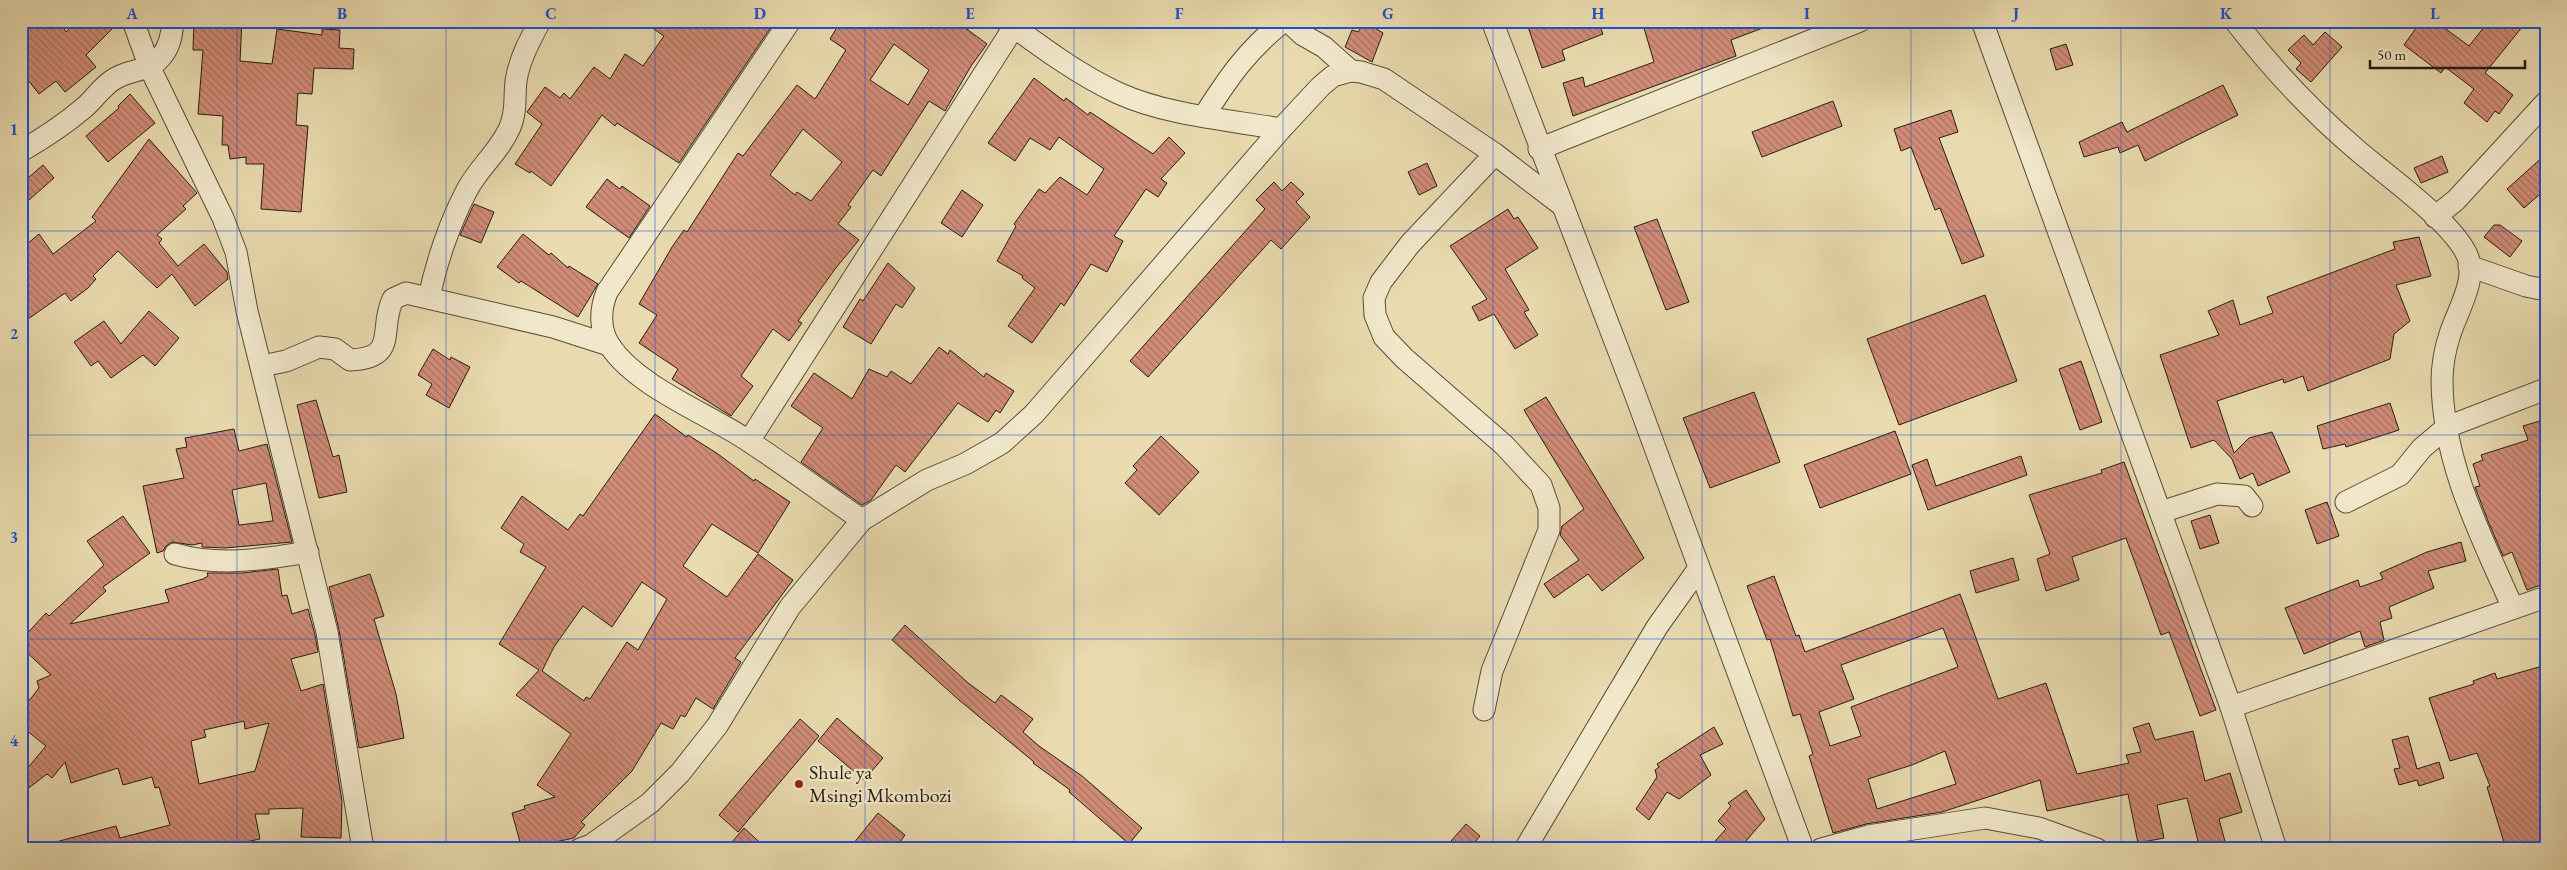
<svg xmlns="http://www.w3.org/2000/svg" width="2567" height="870" viewBox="0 0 2567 870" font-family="'EB Garamond',serif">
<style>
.building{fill:url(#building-back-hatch);stroke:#261d13;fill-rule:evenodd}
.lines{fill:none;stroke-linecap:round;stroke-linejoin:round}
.minor-casing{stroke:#574c3a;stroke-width:23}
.minor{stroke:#f1e8cb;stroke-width:21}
.grid{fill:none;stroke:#1d4ed8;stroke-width:1;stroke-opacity:0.55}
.poi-dot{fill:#8f2418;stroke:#f1e8cb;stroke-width:2}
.labels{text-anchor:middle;stroke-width:4.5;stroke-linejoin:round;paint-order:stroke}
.poi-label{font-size:20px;fill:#261d13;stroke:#f1e8cb;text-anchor:start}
.neatline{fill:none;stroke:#1d4ed8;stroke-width:2}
.grid-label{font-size:16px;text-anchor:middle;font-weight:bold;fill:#1d4ed8}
</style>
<defs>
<pattern id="building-back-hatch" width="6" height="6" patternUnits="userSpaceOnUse" patternTransform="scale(1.25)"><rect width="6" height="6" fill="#d18c78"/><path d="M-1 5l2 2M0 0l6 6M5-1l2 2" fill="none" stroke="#a97261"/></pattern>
</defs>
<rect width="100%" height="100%" fill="#e9dbaf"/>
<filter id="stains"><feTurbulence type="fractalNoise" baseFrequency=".004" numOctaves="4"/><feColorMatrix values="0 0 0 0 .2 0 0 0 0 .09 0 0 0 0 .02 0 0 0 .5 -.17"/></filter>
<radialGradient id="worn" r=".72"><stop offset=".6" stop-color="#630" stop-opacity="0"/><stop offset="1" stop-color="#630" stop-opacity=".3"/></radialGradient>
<!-- building -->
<g class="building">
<path d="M 21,21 L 59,21 L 66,32 L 77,21 L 120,21 L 86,55 L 96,67 L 65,92 L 56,81 L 39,94 L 21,71 Z"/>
<path d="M 194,21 L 242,21 L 240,61 L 272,64 L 277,29 L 322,35 L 322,29 L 340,30 L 339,48 L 354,49 L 353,69 L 314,68 L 312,94 L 298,93 L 296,125 L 308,126 L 301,212 L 261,209 L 264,164 L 246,164 L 246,157 L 230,159 L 228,145 L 222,145 L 223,116 L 198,114 L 203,50 L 193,50 Z"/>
<path d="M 642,21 L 775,21 L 679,163 L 617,123 L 615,126 L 602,115 L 551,186 L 531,171 L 530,173 L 515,164 L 542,124 L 527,112 L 545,87 L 560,98 L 564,93 L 570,99 L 594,67 L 610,79 L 625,54 L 643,66 L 664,36 Z"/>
<path d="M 841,21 L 956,21 L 987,44 L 971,66 L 945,111 L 929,101 L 881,176 L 873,170 L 848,205 L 851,207 L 838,224 L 859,240 L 835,269 L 798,321 L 802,323 L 789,341 L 773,329 L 741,376 L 753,386 L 731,416 L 672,379 L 678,369 L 639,343 L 657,315 L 639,304 L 672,247 L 684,230 L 687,232 L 738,153 L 743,156 L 797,85 L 815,99 L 846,50 L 830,39 ZM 894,44 L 929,70 L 908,105 L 870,80 ZM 803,129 L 842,162 L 811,201 L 797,192 L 795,195 L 770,175 Z"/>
<path d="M 1526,21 L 1598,21 L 1603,34 L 1562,50 L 1565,60 L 1542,68 Z"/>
<path d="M 1654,21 L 1776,23 L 1731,40 L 1736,56 L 1573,116 L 1563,83 L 1583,77 L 1585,87 L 1654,62 L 1644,28 L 1655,25 Z"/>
<path d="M 2421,21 L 2435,21 L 2469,46 L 2489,21 L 2527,21 L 2485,73 L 2513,95 L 2499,114 L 2495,111 L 2487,122 L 2464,103 L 2474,89 L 2445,67 L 2441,73 L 2404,45 Z"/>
<path d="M 1365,22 L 1383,33 L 1372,62 L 1345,47 L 1352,30 L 1358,32 Z"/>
<path d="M 2325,32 L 2342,47 L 2311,82 L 2296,69 L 2301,63 L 2288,50 L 2304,35 L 2313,45 Z"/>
<path d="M 2066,44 L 2073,65 L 2056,70 L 2050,49 Z"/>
<path d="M 1034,78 L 1064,101 L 1066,98 L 1088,115 L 1090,112 L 1153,154 L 1169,137 L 1185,153 L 1161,179 L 1167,183 L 1158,197 L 1146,189 L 1114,236 L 1123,241 L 1107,272 L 1091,264 L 1064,306 L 1061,303 L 1032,343 L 1008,326 L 1035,288 L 1022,278 L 1023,276 L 997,261 L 1016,226 L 1014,224 L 1039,189 L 1045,193 L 1060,177 L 1087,195 L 1104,169 L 1059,137 L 1050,150 L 1030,138 L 1015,161 L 988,143 Z"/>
<path d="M 2223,85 L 2238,115 L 2145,161 L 2138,145 L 2120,153 L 2118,147 L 2084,157 L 2079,142 L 2122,122 L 2127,132 Z"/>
<path d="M 130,94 L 155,123 L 108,162 L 86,136 L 119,108 L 118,106 Z"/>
<path d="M 1833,101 L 1842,126 L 1762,157 L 1752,132 Z"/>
<path d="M 1951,110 L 1958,132 L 1939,138 L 1984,256 L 1962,264 L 1940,208 L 1935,210 L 1911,147 L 1901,151 L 1894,129 Z"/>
<path d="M 149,139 L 197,193 L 183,206 L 186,209 L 157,235 L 162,239 L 159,243 L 178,266 L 204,244 L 227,272 L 228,279 L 195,306 L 172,274 L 157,288 L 118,251 L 93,276 L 96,279 L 88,288 L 71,301 L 65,293 L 21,324 L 21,249 L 39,234 L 53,254 L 96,221 L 92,217 Z"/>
<path d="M 2546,154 L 2546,189 L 2524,208 L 2507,189 Z"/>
<path d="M 2442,156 L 2448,172 L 2421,183 L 2414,168 Z"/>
<path d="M 1427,163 L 1437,186 L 1419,195 L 1408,172 Z"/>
<path d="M 43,165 L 54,178 L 21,207 L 21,184 Z"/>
<path d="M 607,179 L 620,189 L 622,186 L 650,206 L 629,238 L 586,207 Z"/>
<path d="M 1274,182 L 1282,191 L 1291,182 L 1304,194 L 1296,202 L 1310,217 L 1281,249 L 1271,240 L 1148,377 L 1130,361 L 1265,209 L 1256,200 Z"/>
<path d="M 962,190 L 983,205 L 962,237 L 941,223 Z"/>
<path d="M 474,204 L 494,212 L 481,243 L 460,235 Z"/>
<path d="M 1508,209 L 1514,219 L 1518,217 L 1538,248 L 1505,269 L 1529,310 L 1524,312 L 1538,335 L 1515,349 L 1494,314 L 1479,321 L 1472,307 L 1487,299 L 1450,246 Z"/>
<path d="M 1657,219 L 1689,302 L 1666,310 L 1634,227 Z"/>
<path d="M 2494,225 L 2500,225 L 2522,241 L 2510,257 L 2484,237 Z"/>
<path d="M 523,234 L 549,255 L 551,253 L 568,268 L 569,266 L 598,284 L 578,317 L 521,281 L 519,283 L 497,267 Z"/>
<path d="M 2419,237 L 2431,276 L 2396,285 L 2410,321 L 2394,334 L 2390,359 L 2308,391 L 2303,376 L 2284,383 L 2283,379 L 2217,401 L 2234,453 L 2249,438 L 2272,432 L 2290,472 L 2258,486 L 2253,473 L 2240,479 L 2232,459 L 2214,440 L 2191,448 L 2160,355 L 2219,335 L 2208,311 L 2233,300 L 2240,325 L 2273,313 L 2267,297 L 2395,249 L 2393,242 Z"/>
<path d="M 888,263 L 915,288 L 902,308 L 896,304 L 871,344 L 843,327 L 860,299 L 863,301 Z"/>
<path d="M 1985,295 L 2017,381 L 1899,425 L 1867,339 Z"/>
<path d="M 149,311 L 179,338 L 155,366 L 143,355 L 111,378 L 98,361 L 91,366 L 74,342 L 104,321 L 121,344 Z"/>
<path d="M 939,347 L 948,354 L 950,350 L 984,377 L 986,373 L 1014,391 L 1000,413 L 996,410 L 988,422 L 958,403 L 905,472 L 896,465 L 871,500 L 862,505 L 801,462 L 823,428 L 791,406 L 814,373 L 852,399 L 869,369 L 887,377 L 891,371 L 911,384 Z"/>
<path d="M 433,349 L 450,360 L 451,357 L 470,367 L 449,408 L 426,395 L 432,384 L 418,375 Z"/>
<path d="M 2081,361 L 2102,422 L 2080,430 L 2059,369 Z"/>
<path d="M 1754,392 L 1780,462 L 1710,488 L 1683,418 Z"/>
<path d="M 1546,397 L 1644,558 L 1602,591 L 1588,574 L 1554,598 L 1544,584 L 1579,560 L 1560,535 L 1562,526 L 1584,509 L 1524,410 Z"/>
<path d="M 316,400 L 333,457 L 339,455 L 347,492 L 319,498 L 297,405 Z"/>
<path d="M 2390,403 L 2399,430 L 2346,447 L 2345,444 L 2323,449 L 2317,426 Z"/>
<path d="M 655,414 L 687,437 L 688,435 L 718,454 L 754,481 L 755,479 L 790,502 L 758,553 L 712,524 L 683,566 L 727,597 L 758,554 L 793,580 L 735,658 L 741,662 L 713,709 L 696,698 L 685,717 L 681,715 L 673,729 L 661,723 L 632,771 L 581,822 L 585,825 L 574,838 L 522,849 L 512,813 L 525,809 L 524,806 L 555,797 L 537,785 L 571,734 L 516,695 L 539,670 L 499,644 L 546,567 L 520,552 L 524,544 L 501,528 L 522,496 L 568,530 L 580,514 L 583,516 ZM 642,582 L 667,599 L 638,650 L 627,642 L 590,699 L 586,697 L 584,701 L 542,671 L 554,647 L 583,606 L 612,627 Z"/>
<path d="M 2546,419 L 2546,488 L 2539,490 L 2546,510 L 2546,583 L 2527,590 L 2512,552 L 2503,556 L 2488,521 L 2475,487 L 2480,486 L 2473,464 L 2483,460 L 2481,455 L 2528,440 L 2523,426 Z"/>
<path d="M 234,429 L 239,451 L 267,444 L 292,542 L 225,548 L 202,547 L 202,543 L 192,545 L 172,542 L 166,546 L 163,551 L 157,553 L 143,486 L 184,478 L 176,449 L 187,447 L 185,438 ZM 266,483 L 273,521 L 239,525 L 232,490 Z"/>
<path d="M 1895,431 L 1911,474 L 1820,508 L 1804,465 Z"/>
<path d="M 1161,436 L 1199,472 L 1159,515 L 1125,483 L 1137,470 L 1133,466 Z"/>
<path d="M 2021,456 L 2027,475 L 1928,510 L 1912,465 L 1927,459 L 1936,486 Z"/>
<path d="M 2124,462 L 2216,710 L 2200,716 L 2169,632 L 2161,635 L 2126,538 L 2072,557 L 2079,580 L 2046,591 L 2037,559 L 2050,554 L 2029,495 L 2102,473 L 2101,470 Z"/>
<path d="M 2327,502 L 2339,536 L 2317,544 L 2305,510 Z"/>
<path d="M 2210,515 L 2219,543 L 2200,549 L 2191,521 Z"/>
<path d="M 123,516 L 150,553 L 103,587 L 106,591 L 70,624 L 169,602 L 165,590 L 203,579 L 208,576 L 207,573 L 242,573 L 278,569 L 282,596 L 287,595 L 292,614 L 308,609 L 315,635 L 318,652 L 291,659 L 301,691 L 323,684 L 342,801 L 341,838 L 301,837 L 303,808 L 269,809 L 269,814 L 255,814 L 260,839 L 222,847 L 221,845 L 205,849 L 53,849 L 52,843 L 116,826 L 120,838 L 170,825 L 159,787 L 155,788 L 152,777 L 123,785 L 118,768 L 71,783 L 65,762 L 52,778 L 47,774 L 21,794 L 21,776 L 46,746 L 21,726 L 21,711 L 39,688 L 37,681 L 51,675 L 21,647 L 21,640 L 46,613 L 49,616 L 104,565 L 87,541 ZM 244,721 L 245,729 L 269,723 L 255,771 L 199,784 L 191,741 L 206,737 L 204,730 Z"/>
<path d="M 2461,542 L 2466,561 L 2428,571 L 2434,588 L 2389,607 L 2392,618 L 2380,622 L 2384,640 L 2365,647 L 2360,631 L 2304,654 L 2285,608 L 2358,580 L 2360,587 L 2383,579 L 2380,573 L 2427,552 Z"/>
<path d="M 2013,558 L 2019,580 L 1976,593 L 1970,571 Z"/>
<path d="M 370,574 L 384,616 L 374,619 L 396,694 L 404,738 L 359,748 L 339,630 L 329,587 Z"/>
<path d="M 1774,576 L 1796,636 L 1799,635 L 1805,652 L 1960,594 L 1998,699 L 2046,683 L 2077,774 L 2129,763 L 2126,755 L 2141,752 L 2133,728 L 2149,723 L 2155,740 L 2193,731 L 2205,781 L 2230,773 L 2242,812 L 2219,819 L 2227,849 L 2200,849 L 2187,798 L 2157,805 L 2164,838 L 2138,843 L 2128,794 L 2047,811 L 2040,780 L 1942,812 L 1866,824 L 1833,833 L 1809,756 L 1813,754 L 1800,714 L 1793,716 L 1770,639 L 1767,640 L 1747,586 ZM 1943,628 L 1958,667 L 1851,707 L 1861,736 L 1830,746 L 1819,712 L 1854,699 L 1841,665 ZM 1945,751 L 1956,784 L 1877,809 L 1868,779 L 1912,765 Z"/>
<path d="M 905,625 L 967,682 L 995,703 L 1001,695 L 1033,719 L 1023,732 L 1039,746 L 1082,776 L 1142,828 L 1129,844 L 1069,792 L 1070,790 L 1033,763 L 1034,762 L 959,700 L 892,640 Z"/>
<path d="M 2546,665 L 2546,849 L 2506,849 L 2487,787 L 2490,786 L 2477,753 L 2450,761 L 2429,698 L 2474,684 L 2473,681 L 2495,673 L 2497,679 Z"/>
<path d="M 837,718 L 883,758 L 864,780 L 818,741 Z"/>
<path d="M 800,719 L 819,736 L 738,832 L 719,815 Z"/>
<path d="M 1714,727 L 1723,744 L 1700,755 L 1711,775 L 1679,799 L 1667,792 L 1649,820 L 1636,809 L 1657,777 L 1655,770 L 1659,767 L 1657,764 Z"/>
<path d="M 2408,736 L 2417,769 L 2439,762 L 2444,778 L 2419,786 L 2417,780 L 2399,785 L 2394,769 L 2400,768 L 2392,740 Z"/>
<path d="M 1746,790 L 1765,819 L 1739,849 L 1708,849 L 1726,829 L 1718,821 L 1731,806 L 1728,803 Z"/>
<path d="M 878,813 L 905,835 L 895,849 L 849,849 Z"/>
<path d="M 1466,824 L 1480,836 L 1469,849 L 1444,849 Z"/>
<path d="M 744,828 L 767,849 L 726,849 Z"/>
</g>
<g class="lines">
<!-- minor casing -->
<g class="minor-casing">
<g id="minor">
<path d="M 133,21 L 150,68 L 223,218 L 236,252 L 247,311 L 327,632 L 363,849"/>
<path d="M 790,21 L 607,292 C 600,309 599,330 610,346 C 637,387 709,414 750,442 C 788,467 824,494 862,520"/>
<path d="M 1006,21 C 1041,47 1079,75 1118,93 C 1166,115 1229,120 1281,129"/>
<path d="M 1288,21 L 1303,35 L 1324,47 L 1351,71"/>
<path d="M 1492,21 L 1634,391 L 1803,849"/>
<path d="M 1982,21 L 2231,707 L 2276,849"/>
<path d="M 2235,21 C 2272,69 2311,111 2357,150 C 2387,176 2447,218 2465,251 C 2480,276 2458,309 2450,334 C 2445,349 2442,365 2442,382 C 2443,463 2481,536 2513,608"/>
<path d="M 1204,116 C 1228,78 1248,49 1284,21"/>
<path d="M 1539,149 L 1860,21"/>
<path d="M 21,151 C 44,138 65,124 85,107 C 96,97 103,85 116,78 C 132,69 148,72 161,57 C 170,47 172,34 173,21"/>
<path d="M 2435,217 L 2456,200 L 2546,102"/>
<path d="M 2469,266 L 2526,286 L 2546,290"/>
<path d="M 429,298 C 436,263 450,222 467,190 C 479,167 500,151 510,127 C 517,111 514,97 516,81 C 519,60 530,40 540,21"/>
<path d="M 262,366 L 286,361 L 319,347 L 335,349 L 350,360 C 400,358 378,329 393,299 L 406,293 L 553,327 L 609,345"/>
<path d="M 749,441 L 1014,27"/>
<path d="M 2346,502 L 2400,475 L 2422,448 L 2447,427 L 2546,389"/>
<path d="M 2161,512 L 2217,494 L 2244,496 L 2252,506"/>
<path d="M 175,554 C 219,567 264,559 308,552"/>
<path d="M 2231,707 L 2546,597"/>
<path d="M 1484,710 L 1492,671 L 1549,530 L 1549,508 L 1541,485 L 1504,445 L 1404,358 L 1384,337 L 1375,315 L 1374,298 L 1381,282 L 1410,244 L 1495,154"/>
<path d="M 580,849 L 591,845 L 650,803 L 680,773 L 717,726 L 790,607 L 862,520 L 927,480 L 965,464 L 1002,443 L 1034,414 L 1281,129 L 1321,86 L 1333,76 L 1351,71 L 1361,72 L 1384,79 L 1495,154 L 1563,206"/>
<path d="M 1525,849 L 1657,627 L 1699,568"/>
<path d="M 1821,849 L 1868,836 L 1985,818 L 2039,828 L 2097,849"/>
</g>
</g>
<!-- minor -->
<use href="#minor" class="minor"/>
</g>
<!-- grid -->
<path class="grid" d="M 237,21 L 237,849M 446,21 L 446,849M 655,21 L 655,849M 865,21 L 865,849M 1074,21 L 1074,849M 1283,21 L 1283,849M 1493,21 L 1493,849M 1702,21 L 1702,849M 1911,21 L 1911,849M 2121,21 L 2121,849M 2330,21 L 2330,849M 21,231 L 2546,231M 21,435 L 2546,435M 21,639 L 2546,639"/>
<!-- markers -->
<circle class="poi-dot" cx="799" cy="784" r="5"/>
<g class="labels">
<!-- poi labels -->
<g class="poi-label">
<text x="809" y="779">Shule ya<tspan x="809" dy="23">Msingi Mkombozi</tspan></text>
</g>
</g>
<!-- margin -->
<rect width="2567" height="870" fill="none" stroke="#e9dbaf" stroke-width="55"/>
<!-- scale -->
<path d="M2370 60v8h155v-8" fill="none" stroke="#261d13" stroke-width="2.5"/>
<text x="2377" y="60" font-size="15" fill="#261d13" stroke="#f1e8cb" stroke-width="4" paint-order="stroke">50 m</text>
<rect x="28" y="28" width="2512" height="814" class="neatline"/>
<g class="grid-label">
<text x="132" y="19">A</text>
<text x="342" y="19">B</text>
<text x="551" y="19">C</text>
<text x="760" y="19">D</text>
<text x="970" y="19">E</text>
<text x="1179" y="19">F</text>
<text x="1388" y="19">G</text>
<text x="1598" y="19">H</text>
<text x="1807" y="19">I</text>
<text x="2016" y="19">J</text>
<text x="2226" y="19">K</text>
<text x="2435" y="19">L</text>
<text x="14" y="135">1</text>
<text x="14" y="339">2</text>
<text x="14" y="543">3</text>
<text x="14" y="746">4</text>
</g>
<rect width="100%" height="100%" filter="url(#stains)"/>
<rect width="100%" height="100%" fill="url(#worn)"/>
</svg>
